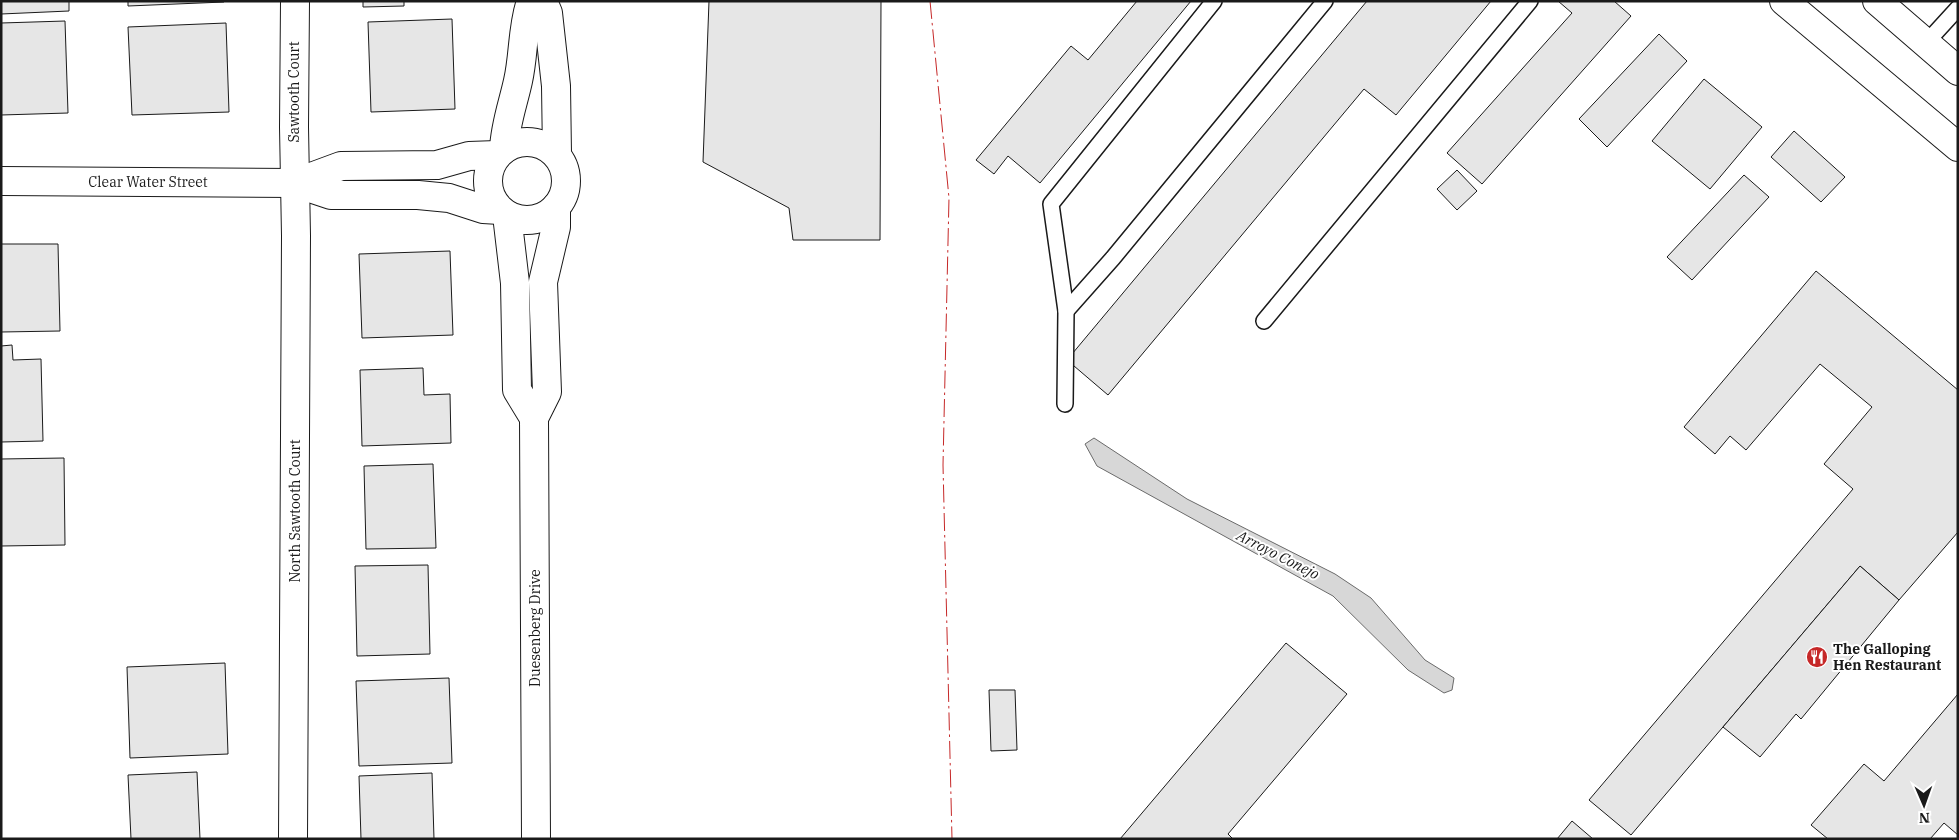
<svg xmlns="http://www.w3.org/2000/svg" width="1959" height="840" viewBox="0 0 1959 840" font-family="'IBM Plex Serif',serif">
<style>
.water{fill:#d7d7d7;stroke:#6a6a6a}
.building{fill:#e6e6e6;stroke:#1a1a1a}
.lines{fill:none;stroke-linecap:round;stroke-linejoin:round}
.lane-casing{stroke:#1a1a1a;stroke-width:18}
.street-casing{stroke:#1a1a1a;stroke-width:30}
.primary-casing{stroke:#1a1a1a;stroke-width:30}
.lane{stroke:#fff;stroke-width:15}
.street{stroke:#fff;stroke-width:28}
.primary{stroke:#fff;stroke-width:28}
.power{stroke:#c62828;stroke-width:1;stroke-dasharray:18 4 2.5 4;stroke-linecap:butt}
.labels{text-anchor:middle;stroke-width:4;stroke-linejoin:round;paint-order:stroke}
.street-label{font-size:14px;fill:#1a1a1a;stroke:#fff}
.poi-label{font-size:14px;font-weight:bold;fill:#1a1a1a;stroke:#fff;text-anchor:start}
.water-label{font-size:15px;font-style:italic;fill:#1a1a1a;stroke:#fff}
</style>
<rect width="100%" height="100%" fill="#fff"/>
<!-- water -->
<path class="water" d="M 1094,438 L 1187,499 L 1335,574 L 1371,598 L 1425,660 L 1454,678 L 1452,690 L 1444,693 L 1408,670 L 1333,596 L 1097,466 L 1085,444 Z"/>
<!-- building -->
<g class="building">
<path d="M 1,1 L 69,1 L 69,11 L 1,14 Z"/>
<path d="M 128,1 L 224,1 L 224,2 L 128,6 Z"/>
<path d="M 363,1 L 404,1 L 404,6 L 363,7 Z"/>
<path d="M 709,1 L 881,1 L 880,240 L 793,240 L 789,208 L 703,162 Z"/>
<path d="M 1137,1 L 1191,1 L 1040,183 L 1008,156 L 994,174 L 976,160 L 1071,46 L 1088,60 Z"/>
<path d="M 1367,1 L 1491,1 L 1396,115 L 1364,89 L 1108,395 L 1067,360 Z"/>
<path d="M 1558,1 L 1614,1 L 1631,16 L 1482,184 L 1447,153 L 1572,13 Z"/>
<path d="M 452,19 L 455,109 L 371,112 L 368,22 Z"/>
<path d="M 65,21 L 68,113 L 1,115 L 1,23 Z"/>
<path d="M 226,23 L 229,112 L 132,115 L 128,27 Z"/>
<path d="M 1659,34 L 1687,61 L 1607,147 L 1579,119 Z"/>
<path d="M 1704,79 L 1762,127 L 1710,189 L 1652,141 Z"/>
<path d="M 1794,131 L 1845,177 L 1821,202 L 1771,157 Z"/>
<path d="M 1457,170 L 1477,191 L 1457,210 L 1437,189 Z"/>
<path d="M 1744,175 L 1769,197 L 1692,280 L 1667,257 Z"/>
<path d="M 1,244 L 58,244 L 60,331 L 1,332 Z"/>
<path d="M 450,251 L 453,335 L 362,338 L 359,254 Z"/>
<path d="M 1816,271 L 1958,390 L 1958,532 L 1899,600 L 1860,566 L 1631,835 L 1589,800 L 1853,489 L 1824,464 L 1872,407 L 1820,364 L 1746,450 L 1730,436 L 1715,454 L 1684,427 Z"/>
<path d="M 12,345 L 13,360 L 41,359 L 43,441 L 1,442 L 1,346 Z"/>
<path d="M 423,368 L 424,395 L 450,394 L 451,443 L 362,446 L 360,370 Z"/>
<path d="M 64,458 L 65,545 L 1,546 L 1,459 Z"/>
<path d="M 433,464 L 436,548 L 366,549 L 364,466 Z"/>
<path d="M 428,565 L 430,654 L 357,656 L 355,566 Z"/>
<path d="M 1860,566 L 1899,600 L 1801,719 L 1796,714 L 1760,757 L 1723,727 Z"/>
<path d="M 1286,643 L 1347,694 L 1228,834 L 1233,839 L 1120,839 Z"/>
<path d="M 225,663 L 228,754 L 130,758 L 127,667 Z"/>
<path d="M 449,678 L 452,763 L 359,766 L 356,681 Z"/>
<path d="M 989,690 L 1015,690 L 1017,750 L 991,751 Z"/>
<path d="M 1958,694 L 1958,835 L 1944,823 L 1930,839 L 1828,839 L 1811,825 L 1864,764 L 1884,781 Z"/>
<path d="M 197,772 L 200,839 L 131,839 L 128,775 Z"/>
<path d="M 432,773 L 434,839 L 361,839 L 359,776 Z"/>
<path d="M 1572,821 L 1593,839 L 1557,839 Z"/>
</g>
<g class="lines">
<!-- lane casing -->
<g class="lane-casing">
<g id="lane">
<path d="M 1926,43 L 1958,8"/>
<path d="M 1066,311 L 1113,258 L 1325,1"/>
<path d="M 1264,321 L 1530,1"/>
<path d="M 1065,404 L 1066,311 L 1051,204 L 1214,1"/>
</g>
</g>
<!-- street casing -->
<g class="street-casing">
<g id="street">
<path d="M 543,1 L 548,13 L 556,86 L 557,154"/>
<circle cx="527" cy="181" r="39"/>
<path d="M 504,149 C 505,125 513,104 518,81 C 524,55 522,27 531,1"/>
<path d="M 1,181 L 295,183 L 331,195 L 418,195 L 449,198 L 483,209 L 500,210"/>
<path d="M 295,183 L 341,166 L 437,165 L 469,156 L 497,155"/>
<path d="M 507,215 L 515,283 L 517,390 L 534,418"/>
<path d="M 293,839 L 296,236 L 294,127 L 295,1"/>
<path d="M 536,839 L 534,418 L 547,392 L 543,282 L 556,227 L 556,207"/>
</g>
</g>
<!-- primary casing -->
<g class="primary-casing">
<g id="primary">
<path d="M 1784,1 L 1958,147"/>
<path d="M 1877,1 L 1958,71"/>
</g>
</g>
<!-- lane -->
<use href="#lane" class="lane"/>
<!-- street -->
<use href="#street" class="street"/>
<!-- primary -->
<use href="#primary" class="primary"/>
<!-- power -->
<path class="power" d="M 930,1 L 949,198 L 943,465 L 952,839"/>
</g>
<!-- icons -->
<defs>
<g id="restaurant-disc" transform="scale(1.125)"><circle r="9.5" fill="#c62828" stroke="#fff"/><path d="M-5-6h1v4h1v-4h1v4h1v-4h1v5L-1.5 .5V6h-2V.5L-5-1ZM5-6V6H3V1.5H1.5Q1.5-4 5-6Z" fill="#fff"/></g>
</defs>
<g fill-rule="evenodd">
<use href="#restaurant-disc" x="1817" y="657"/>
</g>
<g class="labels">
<!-- street labels -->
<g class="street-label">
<text transform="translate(294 92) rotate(-90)" y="5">Sawtooth Court</text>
<text x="148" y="187">Clear Water Street</text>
<text transform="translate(295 511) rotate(-90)" y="5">North Sawtooth Court</text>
<text transform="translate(535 628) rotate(-90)" y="5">Duesenberg Drive</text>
</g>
<!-- poi labels -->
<g class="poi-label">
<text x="1833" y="654">The Galloping<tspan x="1833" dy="16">Hen Restaurant</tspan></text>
</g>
<!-- water labels -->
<g class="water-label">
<text transform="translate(1278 555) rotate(27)" y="5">Arroyo Conejo</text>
</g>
</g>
<!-- border -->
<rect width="1959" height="840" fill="none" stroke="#1a1a1a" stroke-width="5"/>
<!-- north arrow -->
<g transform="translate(1924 805) rotate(178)" stroke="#ffffff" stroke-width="4" paint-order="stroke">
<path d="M0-4L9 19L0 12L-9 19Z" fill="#1a1a1a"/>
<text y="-8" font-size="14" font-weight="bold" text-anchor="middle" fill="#1a1a1a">N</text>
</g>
</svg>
